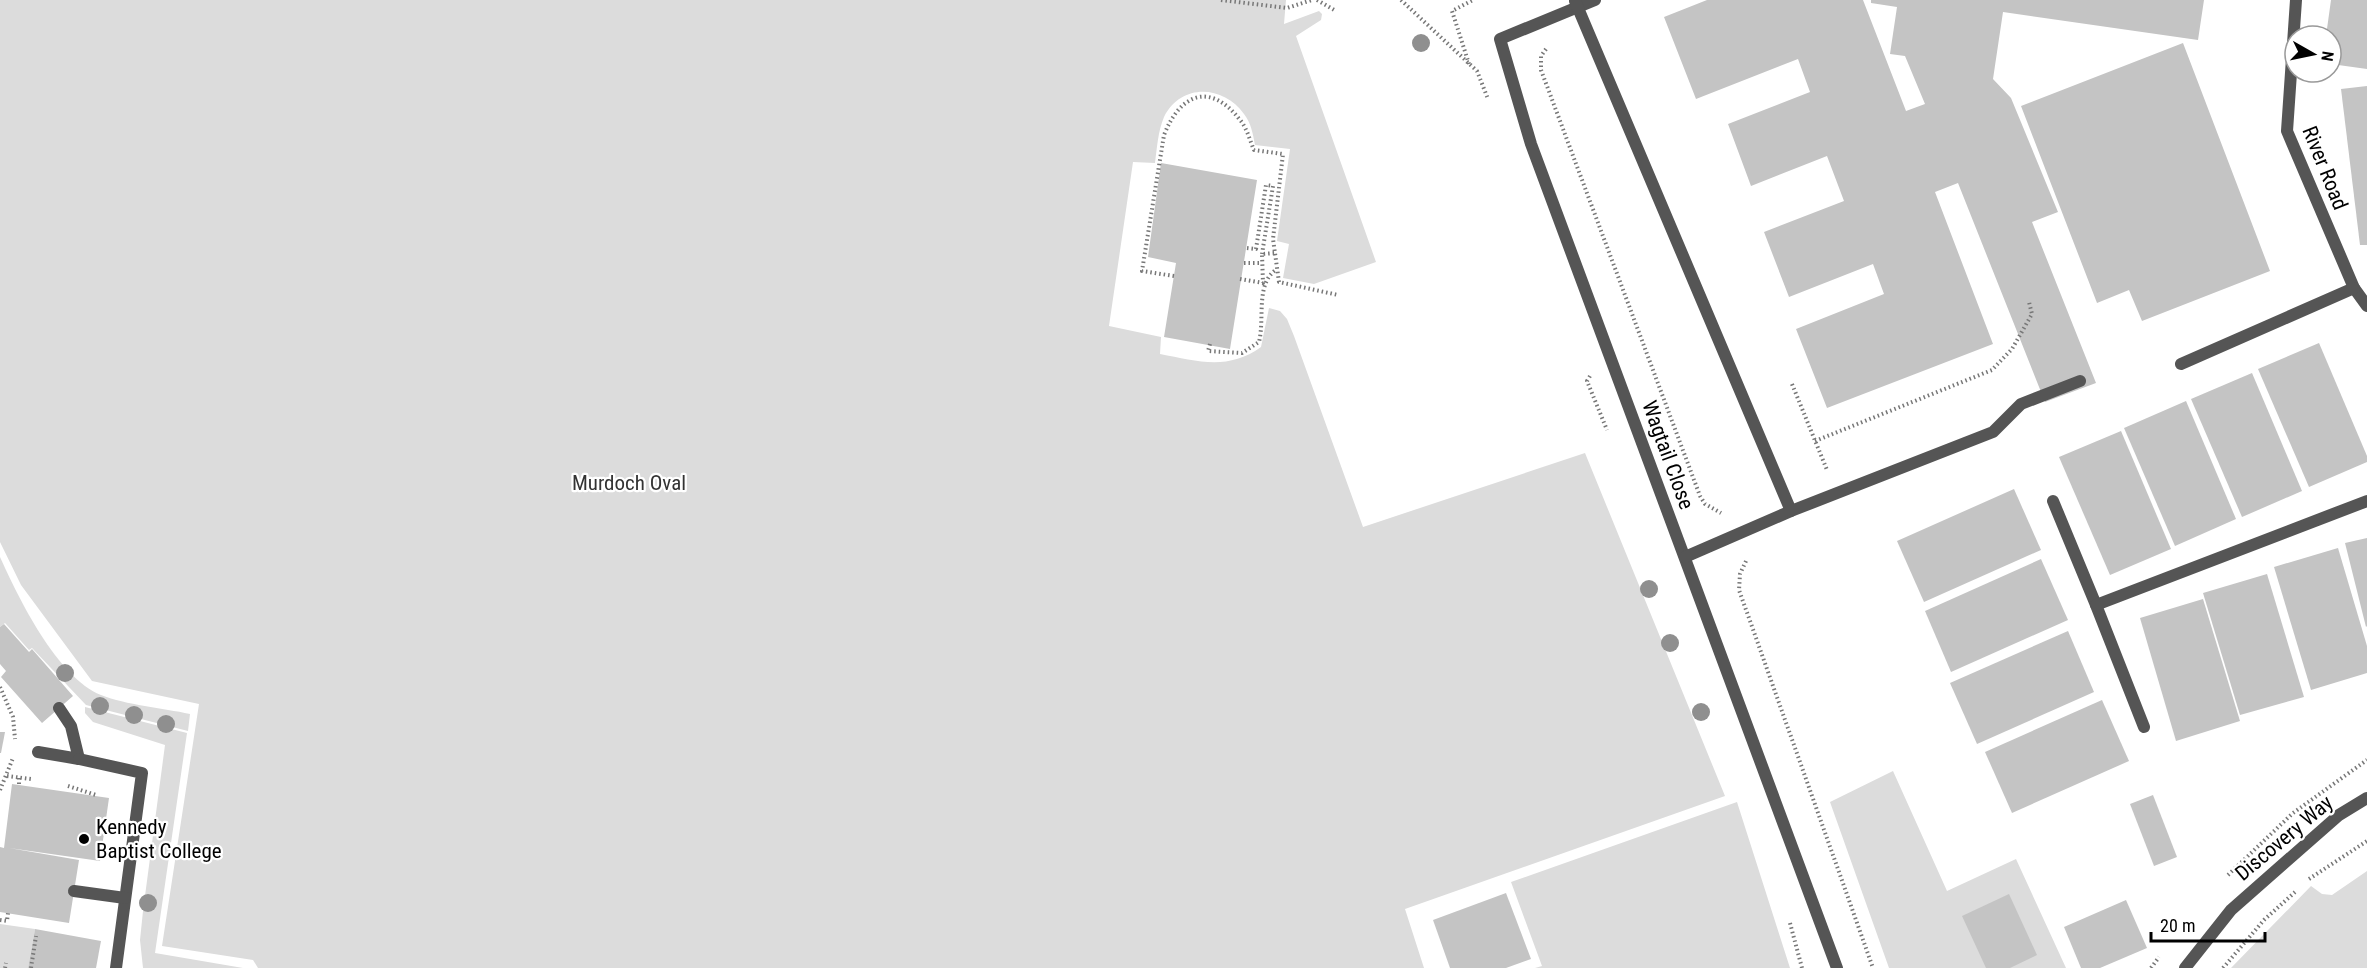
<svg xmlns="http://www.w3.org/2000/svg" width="2367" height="968" viewBox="0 0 2367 968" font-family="'Roboto Condensed',sans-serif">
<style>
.green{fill:#dcdcdc}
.building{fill:#c4c4c4}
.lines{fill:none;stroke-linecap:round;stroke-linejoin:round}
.path{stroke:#777;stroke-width:4;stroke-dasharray:1.5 3;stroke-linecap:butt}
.service{stroke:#555;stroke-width:12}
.minor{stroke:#555;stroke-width:12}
.tree{fill:#8f8f8f}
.poi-dot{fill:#000;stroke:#fff;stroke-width:2}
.labels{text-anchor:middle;stroke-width:4.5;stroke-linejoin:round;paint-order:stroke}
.street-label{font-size:21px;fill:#000;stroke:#fff}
.park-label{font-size:21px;fill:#333;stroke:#fff}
.poi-label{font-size:21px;fill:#000;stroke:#fff;text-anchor:start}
</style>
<rect width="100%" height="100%" fill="#fff"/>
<!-- green -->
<g class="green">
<path d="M 0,0 L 1286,0 L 1284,24 L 1319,11 L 1322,14 L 1321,20 L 1296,36 L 1376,262 L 1314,284 L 1283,278 L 1289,244 L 1277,241 L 1290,149 L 1255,145 C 1253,134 1251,123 1244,114 C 1223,85 1181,83 1164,117 C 1158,131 1157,148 1155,163 L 1133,162 L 1109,326 L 1161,337 L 1160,354 C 1197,361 1228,371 1261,347 L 1269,308 L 1280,311 L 1287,319 L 1294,336 L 1363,527 L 1585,453 L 1725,796 L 1405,909 L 1424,968 L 258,968 L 253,960 L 162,946 L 199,704 L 92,681 L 21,585 L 0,542 Z"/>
<path d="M 0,557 C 19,599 57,677 101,695 C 126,705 163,708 190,714 L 188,731 L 86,705 L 32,648 L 29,650 L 5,623 L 0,627 Z"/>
<path d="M 85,707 L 187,733 L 155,953 L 243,968 L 143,968 L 140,940 L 143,911 L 165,745 L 93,722 L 85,713 Z"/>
<path d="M 1893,771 L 1947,891 L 2016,859 L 2066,968 L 1889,968 L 1830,802 Z"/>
<path d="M 1737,802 L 1790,968 L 1535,968 L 1542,966 L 1511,882 Z"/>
<path d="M 2367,871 L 2367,968 L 2231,968 L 2311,886 L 2322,894 L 2332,895 Z"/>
<path d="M 0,924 L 35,929 L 28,968 L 0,968 Z"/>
</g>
<!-- building -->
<g class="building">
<path d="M 1707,0 L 1863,0 L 1906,111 L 1925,104 L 1905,56 L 1890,54 L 1897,7 L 1871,3 L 1871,0 L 2204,0 L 2198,40 L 2003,12 L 1993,79 L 2011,98 L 2058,212 L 2032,222 L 2096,383 L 2045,402 L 1958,183 L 1935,192 L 1993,344 L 1827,408 L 1796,329 L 1884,294 L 1873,264 L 1789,297 L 1764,232 L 1844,201 L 1827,156 L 1751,186 L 1728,124 L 1810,92 L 1798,59 L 1696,99 L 1664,17 Z"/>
<path d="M 2331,0 L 2367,0 L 2367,69 L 2331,64 L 2331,36 L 2326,36 Z"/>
<path d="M 2183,43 L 2270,271 L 2142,321 L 2129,290 L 2097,303 L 2021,106 Z"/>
<path d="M 2367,86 L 2367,245 L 2360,245 L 2341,89 Z"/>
<path d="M 1161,163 L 1257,180 L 1230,349 L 1164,337 L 1176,263 L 1148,257 Z"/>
<path d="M 2319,343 L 2367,456 L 2367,462 L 2309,487 L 2258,369 Z"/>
<path d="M 2252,373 L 2302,491 L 2242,517 L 2191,399 Z"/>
<path d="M 2186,401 L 2236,519 L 2175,546 L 2124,428 Z"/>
<path d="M 2121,431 L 2171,549 L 2110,575 L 2059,457 Z"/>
<path d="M 2014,489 L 2041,550 L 1924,602 L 1897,541 Z"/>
<path d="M 2367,538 L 2367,626 L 2366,627 L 2345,543 Z"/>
<path d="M 2338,548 L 2367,646 L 2367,673 L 2311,690 L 2274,567 Z"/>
<path d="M 2041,559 L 2068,620 L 1951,672 L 1925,611 Z"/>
<path d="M 2267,574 L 2304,697 L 2240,715 L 2203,593 Z"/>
<path d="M 2203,599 L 2240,721 L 2176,741 L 2140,618 Z"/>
<path d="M 4,624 L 29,652 L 32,649 L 73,696 L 42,723 L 1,677 L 6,671 L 0,664 L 0,627 Z"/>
<path d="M 2068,631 L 2094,692 L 1977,744 L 1950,683 Z"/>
<path d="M 2102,700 L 2129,761 L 2012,813 L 1985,752 Z"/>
<path d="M 0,732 L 5,732 L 1,753 L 0,753 Z"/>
<path d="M 12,784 L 109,798 L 100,861 L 9,848 L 79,860 L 69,923 L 0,912 L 0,847 L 4,848 Z"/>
<path d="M 2153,795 L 2177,857 L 2154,866 L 2130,804 Z"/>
<path d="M 1506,893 L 1531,959 L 1506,968 L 1450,968 L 1433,920 Z"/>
<path d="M 2009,894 L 2037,955 L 2010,968 L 1986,968 L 1962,916 Z"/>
<path d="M 2126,900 L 2147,948 L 2100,968 L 2081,968 L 2064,927 Z"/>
<path d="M 35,929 L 101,941 L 96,968 L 28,968 Z"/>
</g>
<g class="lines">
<!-- path -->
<g class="path">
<path d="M 1221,0 L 1287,8 L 1312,0"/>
<path d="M 1317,0 L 1336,11"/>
<path d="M 1401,0 L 1477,71 L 1488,99"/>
<path d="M 1546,49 L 1541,56 L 1541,70 L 1700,496 L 1705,504 L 1721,513"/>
<path d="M 1469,64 L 1452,11 L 1473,0"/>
<path d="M 1247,248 L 1256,249 L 1266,185 L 1273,186 L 1262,254"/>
<path d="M 1244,263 L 1261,263"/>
<path d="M 1174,276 L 1142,271 L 1164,135 C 1180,94 1210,81 1240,120 C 1247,128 1250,141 1254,150 L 1283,154 L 1273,239 L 1279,282 L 1338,295"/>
<path d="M 1240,279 L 1263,283 L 1262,254 L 1275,253"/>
<path d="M 1210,344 L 1208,351 L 1242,353 L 1259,342 C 1265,318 1255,283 1277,269"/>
<path d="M 1590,376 L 1587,381 L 1607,430"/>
<path d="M 1792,384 L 1827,470"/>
<path d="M 1815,441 L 1992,370 L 2012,349 L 2032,314 L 2029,302"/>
<path d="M 1746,561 L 1740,574 L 1739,590 L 1873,968"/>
<path d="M 0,687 L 13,717 L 15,739"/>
<path d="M 7,776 L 31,779"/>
<path d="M 19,778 L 19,784"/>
<path d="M 68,786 L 96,795"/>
<path d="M 0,790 L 13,758"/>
<path d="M 2228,875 L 2293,813 L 2367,760"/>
<path d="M 2309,879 L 2367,841"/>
<path d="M 0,920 L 7,921 L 8,913"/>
<path d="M 1790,923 L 1802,968"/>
<path d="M 5,968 L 6,963"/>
<path d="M 31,968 L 36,936"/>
<path d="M 2151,968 L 2159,957"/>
<path d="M 2223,968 L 2264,920 L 2295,892"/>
</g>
<!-- service -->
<g class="service">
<path d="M 38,752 L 79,759 L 71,726 L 59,708"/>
<path d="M 79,759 L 142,773 L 116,968"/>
<path d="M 74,891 L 125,898"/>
</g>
<!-- minor -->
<g class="minor">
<path d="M 1595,0 L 1500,39 L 1531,144 L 1837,968"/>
<path d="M 2296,0 L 2287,131 L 2354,288 L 2367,306"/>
<path d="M 1575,1 L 1791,511"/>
<path d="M 2181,364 L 2354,288"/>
<path d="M 2053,501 L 2096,605"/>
<path d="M 1685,557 L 1791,511 L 1993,432 L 2021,404 L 2080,381"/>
<path d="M 2144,727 L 2096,605 L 2367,501"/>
<path d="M 2185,968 L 2231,910 L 2339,815 L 2367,798"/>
</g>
</g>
<!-- trees -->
<g class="tree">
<circle cx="1421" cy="43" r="9"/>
<circle cx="1649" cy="589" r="9"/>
<circle cx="1670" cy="643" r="9"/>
<circle cx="65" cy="673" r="9"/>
<circle cx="100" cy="706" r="9"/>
<circle cx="1701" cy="712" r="9"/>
<circle cx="134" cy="715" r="9"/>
<circle cx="166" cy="724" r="9"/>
<circle cx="148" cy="903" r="9"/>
</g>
<!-- markers -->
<circle class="poi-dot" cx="84" cy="839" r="6"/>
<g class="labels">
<!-- street labels -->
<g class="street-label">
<text transform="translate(2325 168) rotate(68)" y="7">River Road</text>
<text transform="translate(1668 455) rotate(70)" y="7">Wagtail Close</text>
<text transform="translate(2284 838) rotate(-40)" y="7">Discovery Way</text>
</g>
<!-- park labels -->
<g class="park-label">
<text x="629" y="490">Murdoch Oval</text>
</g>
<!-- poi labels -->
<g class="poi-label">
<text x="96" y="834">Kennedy<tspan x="96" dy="24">Baptist College</tspan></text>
</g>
</g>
<!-- north arrow -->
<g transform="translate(2313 54) rotate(99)"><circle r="28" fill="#ffffff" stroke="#999999" stroke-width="1.5"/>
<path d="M0-4.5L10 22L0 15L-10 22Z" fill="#000000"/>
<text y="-9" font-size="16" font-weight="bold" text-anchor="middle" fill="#000000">N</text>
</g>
<!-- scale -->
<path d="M2151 932v9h114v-9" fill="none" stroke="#000000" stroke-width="3"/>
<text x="2160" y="932" font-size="18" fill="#000000" stroke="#ffffff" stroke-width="4.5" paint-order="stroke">20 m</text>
</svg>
